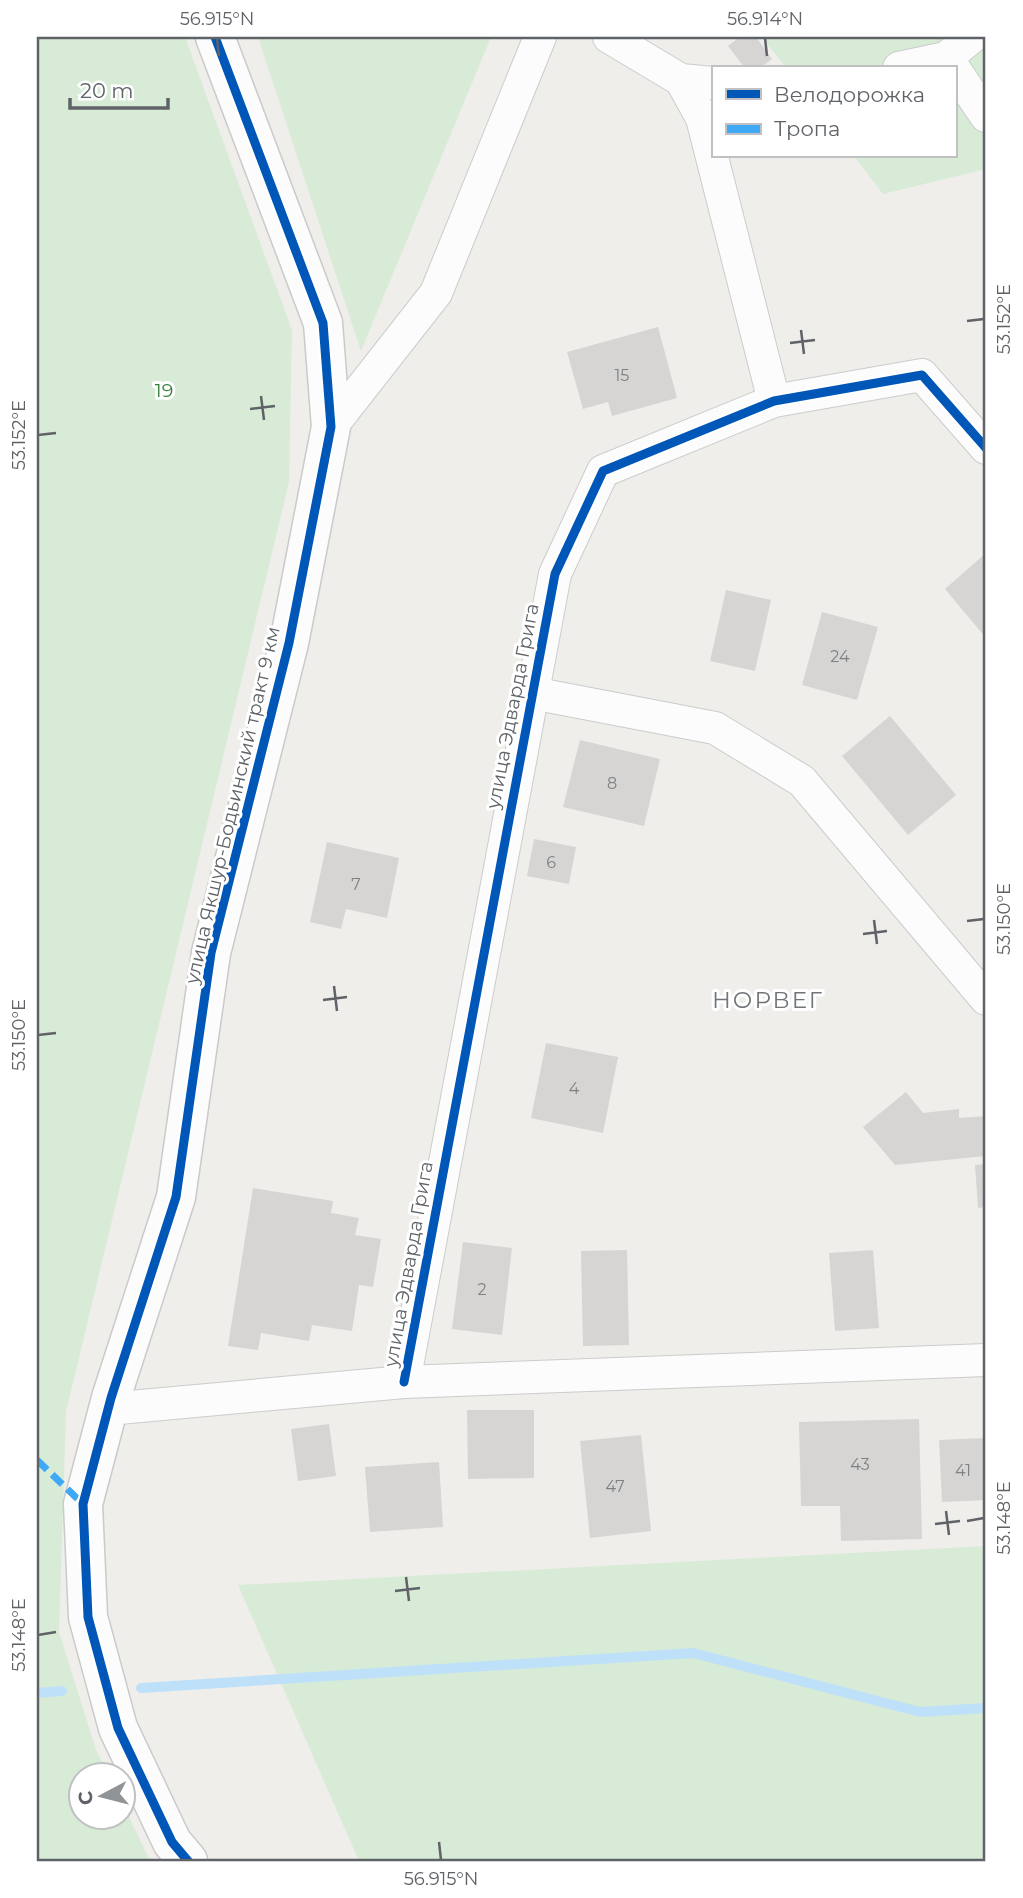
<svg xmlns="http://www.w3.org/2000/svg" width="1023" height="1898" viewBox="0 0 1023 1898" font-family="Montserrat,sans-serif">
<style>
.green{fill:#d8ebd6}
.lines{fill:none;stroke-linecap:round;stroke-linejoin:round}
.stream{stroke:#bfe0f9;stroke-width:10}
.building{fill:#d6d5d3}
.street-casing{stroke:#cbcccc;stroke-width:34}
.secondary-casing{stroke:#cacacb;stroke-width:41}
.street{stroke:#fdfcfc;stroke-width:32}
.secondary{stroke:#fdfcfc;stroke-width:38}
.quiet{stroke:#3fa9f5;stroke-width:7;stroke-dasharray:14 7;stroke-linecap:butt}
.cycleway-casing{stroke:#fff;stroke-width:13}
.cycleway{stroke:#0057b8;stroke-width:9}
.ticks{fill:none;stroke:#5f6368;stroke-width:2.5}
.labels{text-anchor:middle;stroke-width:6;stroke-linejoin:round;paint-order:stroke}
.number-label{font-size:16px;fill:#7e8184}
.park-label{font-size:19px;fill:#348238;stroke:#fff}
.street-label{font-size:19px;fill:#5f6368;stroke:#fff}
.quarter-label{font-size:23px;letter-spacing:2px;fill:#70757a;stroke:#fff}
.neatline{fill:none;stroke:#5f6368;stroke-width:2.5}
.ticks-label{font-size:18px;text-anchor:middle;fill:#5f6368}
</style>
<rect width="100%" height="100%" fill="#efeeea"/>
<!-- green -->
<g class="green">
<path d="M 37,37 L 185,37 L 292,330 L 289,482 L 66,1412 L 59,1632 L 96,1750 L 109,1775 L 80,1776 L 80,1818 L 122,1818 L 123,1804 L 150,1861 L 37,1861 Z"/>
<path d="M 258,37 L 491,37 L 361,351 Z"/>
<path d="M 762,37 L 986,37 L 986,169 L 883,194 L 854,156 L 955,156 L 955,68 L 786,68 Z"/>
<path d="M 986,1546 L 986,1861 L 359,1861 L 238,1585 Z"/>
</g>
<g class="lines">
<!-- stream -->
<g class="stream">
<path d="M 141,1688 L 693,1653 L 920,1712 L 986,1708"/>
<path d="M 37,1693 L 62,1691"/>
</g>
</g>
<!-- building -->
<g class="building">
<path d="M 740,37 L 756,37 L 772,59 L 760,68 L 745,68 L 728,46 Z"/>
<path d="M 658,327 L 677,398 L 612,416 L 608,402 L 583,409 L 567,352 Z"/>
<path d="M 986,553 L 986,638 L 945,589 Z"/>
<path d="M 726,590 L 771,600 L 755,671 L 710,661 Z"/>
<path d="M 822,612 L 878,627 L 857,700 L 802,685 Z"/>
<path d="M 890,716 L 956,795 L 908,835 L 842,756 Z"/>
<path d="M 580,740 L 660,759 L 644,826 L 563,807 Z"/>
<path d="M 534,839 L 576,847 L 569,884 L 527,876 Z"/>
<path d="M 327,842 L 399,858 L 387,918 L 346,909 L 341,929 L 310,922 Z"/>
<path d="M 546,1043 L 618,1057 L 603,1133 L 531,1118 Z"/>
<path d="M 906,1092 L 923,1113 L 959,1109 L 959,1118 L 986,1116 L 986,1156 L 895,1165 L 863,1127 Z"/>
<path d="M 986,1164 L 986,1207 L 978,1208 L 975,1165 Z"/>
<path d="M 253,1188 L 333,1201 L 331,1213 L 359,1218 L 355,1235 L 381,1239 L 373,1287 L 359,1285 L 352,1331 L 312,1325 L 309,1341 L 261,1333 L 258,1350 L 228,1346 Z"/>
<path d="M 463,1242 L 512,1248 L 502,1335 L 452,1329 Z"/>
<path d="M 627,1250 L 629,1345 L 583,1346 L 581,1251 Z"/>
<path d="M 873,1250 L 879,1328 L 835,1331 L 829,1253 Z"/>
<path d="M 467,1410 L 534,1410 L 534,1478 L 468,1479 Z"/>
<path d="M 919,1419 L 922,1539 L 841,1541 L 840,1506 L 801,1506 L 799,1422 Z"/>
<path d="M 329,1424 L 336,1476 L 298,1481 L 291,1429 Z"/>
<path d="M 641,1435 L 651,1531 L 590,1538 L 580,1441 Z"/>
<path d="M 986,1438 L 986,1500 L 942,1502 L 939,1440 Z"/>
<path d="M 439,1462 L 443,1527 L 370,1532 L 365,1467 Z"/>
</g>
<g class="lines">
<!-- street casing -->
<g class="street-casing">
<g id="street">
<path d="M 609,37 L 681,80 L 713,83"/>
<path d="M 899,68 L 946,58 L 972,37"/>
<path d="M 955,70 L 986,116"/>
<path d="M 681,80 L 702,118 L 774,401"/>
<path d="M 331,427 L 436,293 L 540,37"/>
<path d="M 532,693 L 715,728 L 802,781 L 986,999"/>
<path d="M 404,1382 L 555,574 L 603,471 L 774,401 L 922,375 L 986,448"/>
<path d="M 108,1409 L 404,1382 L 986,1360"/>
</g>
</g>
<!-- secondary casing -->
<g class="secondary-casing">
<path id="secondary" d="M 188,1861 L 172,1842 L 118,1728 L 88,1617 L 83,1504 L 111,1398 L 176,1197 L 211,953 L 289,643 L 331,427 L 323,323 L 215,37"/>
</g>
<!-- street -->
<use href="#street" class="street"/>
<!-- secondary -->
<use href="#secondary" class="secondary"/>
<!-- quiet -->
<path class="quiet" d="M 37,1460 L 83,1504"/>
<!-- cycleway casing -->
<g class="cycleway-casing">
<g id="cycleway">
<path d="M 404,1382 L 555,574 L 603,471 L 774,401 L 922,375 L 986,448"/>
<path d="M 188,1861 L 172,1842 L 118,1728 L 88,1617 L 83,1504 L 111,1398 L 176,1197 L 211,953 L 289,643 L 331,427 L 323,323 L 215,37"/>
</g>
</g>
<!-- cycleway -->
<use href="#cycleway" class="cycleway"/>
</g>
<!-- ticks -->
<path class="ticks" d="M 217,38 L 219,56M 765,38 L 767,56M 967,321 L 984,319M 801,330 L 804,354M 790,343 L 815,340M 261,396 L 264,420M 250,409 L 275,406M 38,435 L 56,433M 874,920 L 877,944M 967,921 L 984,919M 863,934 L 887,931M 334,986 L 337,1011M 323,1000 L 347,997M 38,1035 L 56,1033M 946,1511 L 949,1535M 967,1521 L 984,1518M 935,1524 L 960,1521M 406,1577 L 409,1601M 395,1591 L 420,1588M 38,1635 L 56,1632M 439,1842 L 441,1860"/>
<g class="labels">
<!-- number labels -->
<g class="number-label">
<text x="622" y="381">15</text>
<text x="840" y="662">24</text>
<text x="612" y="789">8</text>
<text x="551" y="868">6</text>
<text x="356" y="890">7</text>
<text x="574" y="1094">4</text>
<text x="482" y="1295">2</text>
<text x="860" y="1470">43</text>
<text x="963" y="1476">41</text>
<text x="615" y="1492">47</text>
</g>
<!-- park labels -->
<g class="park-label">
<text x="164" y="397">19</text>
</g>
<!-- street labels -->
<g class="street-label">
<text transform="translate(512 706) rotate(-79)" y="7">улица Эдварда Грига</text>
<text transform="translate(232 805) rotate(-77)" y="7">улица Якшур-Бодьинский тракт 9 км</text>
<text transform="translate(408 1264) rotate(-80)" y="7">улица Эдварда Грига</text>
</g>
<!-- quarter labels -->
<g class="quarter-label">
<text x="768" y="1008">НОРВЕГ</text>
</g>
</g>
<!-- border -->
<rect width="1023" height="1898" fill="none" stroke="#ffffff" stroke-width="77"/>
<!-- legend -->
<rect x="712" y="66" width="245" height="91" fill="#ffffff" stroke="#bfc1c3" stroke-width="2"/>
<rect x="726" y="89" width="35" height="10" fill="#0057b8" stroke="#bfc1c3" stroke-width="2"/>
<text x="774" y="102" font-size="21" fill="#5f6368">Велодорожка</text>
<rect x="726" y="124" width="35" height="10" fill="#3fa9f5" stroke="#bfc1c3" stroke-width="2"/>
<text x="774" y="136" font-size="21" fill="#5f6368">Тропа</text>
<!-- north arrow -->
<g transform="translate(102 1796) rotate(263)"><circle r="33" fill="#ffffff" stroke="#bfc1c3" stroke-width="2"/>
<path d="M0-5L12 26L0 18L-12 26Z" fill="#919496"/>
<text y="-10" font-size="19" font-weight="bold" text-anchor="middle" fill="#5f6368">С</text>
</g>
<!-- scale -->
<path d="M70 98v10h98v-10" fill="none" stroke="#5f6368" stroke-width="3.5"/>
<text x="80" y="98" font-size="21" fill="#5f6368" stroke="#ffffff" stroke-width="5" paint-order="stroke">20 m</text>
<rect x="38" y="38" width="946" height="1822" class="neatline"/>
<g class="ticks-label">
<text x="217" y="25">56.915°N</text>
<text x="765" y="25">56.914°N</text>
<text transform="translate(1004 319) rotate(-90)" y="6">53.152°E</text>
<text transform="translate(19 435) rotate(-90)" y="6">53.152°E</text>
<text transform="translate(1004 919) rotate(-90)" y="6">53.150°E</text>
<text transform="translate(19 1035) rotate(-90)" y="6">53.150°E</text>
<text transform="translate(1004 1518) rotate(-90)" y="6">53.148°E</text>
<text transform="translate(19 1635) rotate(-90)" y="6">53.148°E</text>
<text x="441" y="1885">56.915°N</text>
</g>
</svg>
